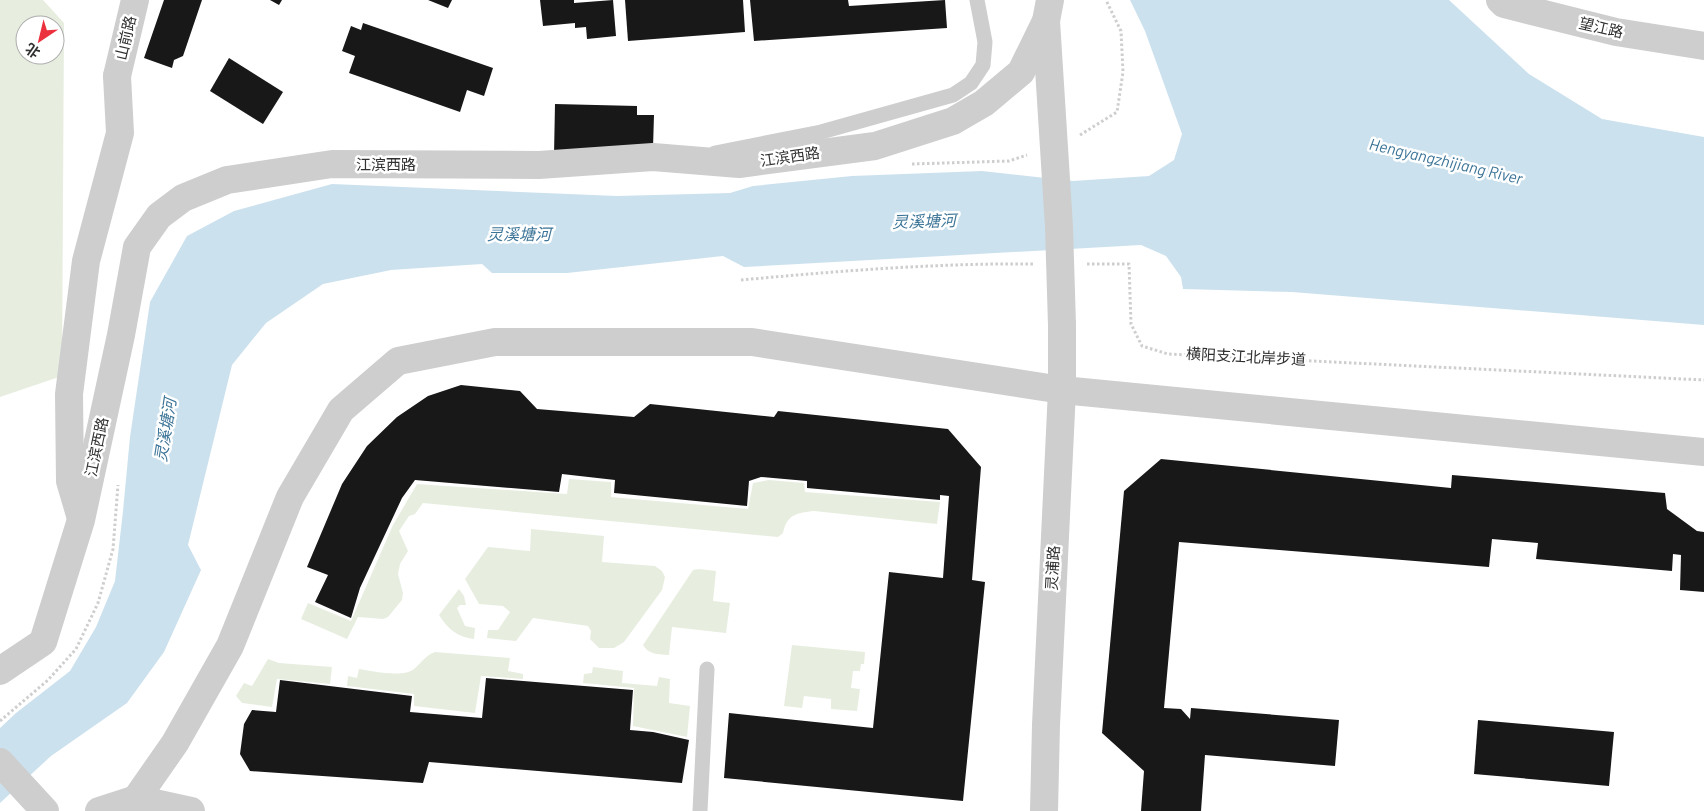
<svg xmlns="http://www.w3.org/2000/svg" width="1704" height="811" viewBox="0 0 1704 811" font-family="Barlow,'Noto Sans SC',sans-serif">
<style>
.green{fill:#e7eee0;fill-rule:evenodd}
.water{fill:#cce1ee}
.building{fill:#181818}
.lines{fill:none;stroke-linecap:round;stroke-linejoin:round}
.path{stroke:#cecece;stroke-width:3;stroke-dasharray:2.5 2.5;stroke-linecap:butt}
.service{stroke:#cecece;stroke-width:15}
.minor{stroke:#cecece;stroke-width:28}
.tertiary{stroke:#cecece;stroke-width:28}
.minor-bridge{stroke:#cecece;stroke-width:28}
.labels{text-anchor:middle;stroke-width:5;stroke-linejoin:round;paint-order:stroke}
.street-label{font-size:15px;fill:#313131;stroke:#fff}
.water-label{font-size:16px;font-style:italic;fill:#3b7497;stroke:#fff}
</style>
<rect width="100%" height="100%" fill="#fff"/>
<!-- green -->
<g class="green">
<path d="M 0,0 L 43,0 L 64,23 L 62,376 L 0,397 ZM 25,25 L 55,25 L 55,55 L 25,55 Z"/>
<path d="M 569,479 L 611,482 L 611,497 L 748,509 L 753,483 L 769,480 L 804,483 L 805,492 L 940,502 L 937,524 L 814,511 C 797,513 787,514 783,533 L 778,537 L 423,503 L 415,514 L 409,516 L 399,531 L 408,551 L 400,564 L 398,574 L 403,593 L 402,600 L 388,617 L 383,619 L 358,617 L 347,639 L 301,619 L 308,603 L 351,621 L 393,525 L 417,484 L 567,494 Z"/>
<path d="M 531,529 L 604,536 L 602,562 L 655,566 L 662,571 L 665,577 L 662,590 L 624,642 L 614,648 L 599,648 L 590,639 L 591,631 L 588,626 L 533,618 L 516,641 L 487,638 L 488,630 L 498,630 L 510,612 L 503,606 L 479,604 L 465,579 L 488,547 L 530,551 Z"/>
<path d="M 699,569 L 716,571 L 713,601 L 730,603 L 726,633 L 672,627 L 669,655 C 658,654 649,655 643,645 L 693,570 Z"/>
<path d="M 459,589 L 464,596 L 466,605 L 460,605 L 457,608 L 465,626 L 475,628 L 474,639 C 457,637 448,629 439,615 Z"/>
<path d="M 792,645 L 865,652 L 864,664 L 861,664 L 860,671 L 853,671 L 851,688 L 860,689 L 857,711 L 831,709 L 831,699 L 804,696 L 802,708 L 784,706 Z"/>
<path d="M 435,652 L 510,658 L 508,671 L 523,674 L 523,679 L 481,676 L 475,713 L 414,706 L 414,694 L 347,686 L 348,676 L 357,678 L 359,669 C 372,671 403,678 414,669 C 422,662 425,656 435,652 Z"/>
<path d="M 268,659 L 279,663 L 332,667 L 330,684 L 277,679 L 272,707 L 242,703 L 236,696 L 244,683 L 252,686 Z"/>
<path d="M 593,667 L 623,671 L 622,683 L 657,686 L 659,677 L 670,679 L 669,703 L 690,706 L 687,737 L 633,726 L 634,688 L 583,683 L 584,674 L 592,673 Z"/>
</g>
<!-- water -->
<path class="water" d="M 1130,0 L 1449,0 L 1529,74 L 1602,119 L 1704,137 L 1704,325 L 1292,292 L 1183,289 L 1181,277 L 1166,256 L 1141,245 L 744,267 L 723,256 L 567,273 L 492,273 L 482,264 L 391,270 L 323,284 L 266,323 L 232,365 L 188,545 L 201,570 L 164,652 L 127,703 L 51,756 L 0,803 L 0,728 L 16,713 L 70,671 L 96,627 L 115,581 L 123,511 L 130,437 L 150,302 L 187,236 L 234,211 L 332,184 L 617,196 L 730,193 L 753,186 L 852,176 L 982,171 L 1073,181 L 1149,176 L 1174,160 L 1182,134 L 1145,31 Z"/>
<!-- building -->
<g class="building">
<path d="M 164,0 L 202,0 L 183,56 L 174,60 L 172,68 L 144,58 Z"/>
<path d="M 270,0 L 282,0 L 279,5 Z"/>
<path d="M 428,0 L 452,0 L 448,8 Z"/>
<path d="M 540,0 L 574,0 L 574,3 L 613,0 L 616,36 L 587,39 L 586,27 L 575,28 L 575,23 L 543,26 Z"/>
<path d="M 625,0 L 743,0 L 745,32 L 628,41 Z"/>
<path d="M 750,0 L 848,0 L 849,6 L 945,0 L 947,28 L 754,41 Z"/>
<path d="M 363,23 L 493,68 L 484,96 L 467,90 L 460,112 L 349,73 L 355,56 L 342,51 L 351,26 L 361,30 Z"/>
<path d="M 229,58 L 283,92 L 263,124 L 210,91 Z"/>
<path d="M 555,104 L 637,106 L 637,115 L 654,115 L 653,148 L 554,155 Z"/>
<path d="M 461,385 L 520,391 L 537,409 L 634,417 L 650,404 L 774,417 L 778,411 L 948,429 L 981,467 L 972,580 L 985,582 L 963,801 L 724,778 L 729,713 L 873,728 L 889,572 L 943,578 L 949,496 L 940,495 L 940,500 L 807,488 L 807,481 L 761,477 L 749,481 L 747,506 L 614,493 L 615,480 L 562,474 L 559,492 L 415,480 L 402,498 L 360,588 L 351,618 L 315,602 L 328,575 L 307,567 L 342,484 L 367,446 L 397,417 L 428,396 Z"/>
<path d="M 1161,459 L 1451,488 L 1452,475 L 1665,493 L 1667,509 L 1697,531 L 1704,532 L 1704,592 L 1680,590 L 1681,555 L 1673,554 L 1672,571 L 1536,559 L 1538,543 L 1492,539 L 1489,567 L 1179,542 L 1164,708 L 1181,709 L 1190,719 L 1191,708 L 1339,720 L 1335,766 L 1205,755 L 1201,811 L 1141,811 L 1144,771 L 1102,733 L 1124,491 Z"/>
<path d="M 486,678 L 633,690 L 630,730 L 653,732 L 689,740 L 682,783 L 429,762 L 423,783 L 250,771 L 240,754 L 244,724 L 252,710 L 276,712 L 280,680 L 412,696 L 410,712 L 482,718 Z"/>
<path d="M 1478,720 L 1614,732 L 1609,786 L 1474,774 Z"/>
</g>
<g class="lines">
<!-- path -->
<g class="path">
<path d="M 1080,135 L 1117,112 L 1123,72 L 1121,31 L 1106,0"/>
<path d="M 912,164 L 1009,161 L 1027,155"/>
<path d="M 1087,264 L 1129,264 L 1131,324 L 1142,346 L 1168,354 L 1704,380"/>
<path d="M 741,280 C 839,271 936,263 1034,264"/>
<path d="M 0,721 L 48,680 L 76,649 L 98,603 L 113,549 L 118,485"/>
</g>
<!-- service -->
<g class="service">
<path d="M 715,153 L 821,132 L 953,95 L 971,83 L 983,65 L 985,42 L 977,0"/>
<path d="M 700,811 L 707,669"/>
</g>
<!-- minor -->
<g class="minor">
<path d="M 1500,0 L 1504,4 L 1616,32 L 1704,46"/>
<path d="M 117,76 L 135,0"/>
<path d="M 191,811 L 136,799 L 175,743 L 230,646 L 290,497 L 341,410 L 398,361 L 495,342 L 752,342 L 1062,390 L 1704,452"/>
<path d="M 1044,811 L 1046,725 L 1062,390 L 1062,325"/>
</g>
<!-- tertiary -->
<g class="tertiary">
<path d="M 80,515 L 70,481 L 69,394 L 86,261 L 120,133 L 117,76"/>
<path d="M 0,671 L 43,642 L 81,520 L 121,335 L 137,247 L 159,216 L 183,198 L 227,180 L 332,164 L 539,165 L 653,157 L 739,164 L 875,146 L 953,121 L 984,103 L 1021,72 L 1046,21 L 1050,0"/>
<path d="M 0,762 L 45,811"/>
<path d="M 99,811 L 136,799"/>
</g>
<!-- minor-bridge -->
<path class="minor-bridge" d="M 1046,21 L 1059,227 L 1062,325"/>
</g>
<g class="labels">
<!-- street labels -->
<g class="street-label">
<text transform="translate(1601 28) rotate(13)" y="5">望江路</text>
<text transform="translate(126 38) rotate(-77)" y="5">山前路</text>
<text transform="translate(790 157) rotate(-8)" y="5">江滨西路</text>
<text x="386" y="170">江滨西路</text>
<text transform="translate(1246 357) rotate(3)" y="5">横阳支江北岸步道</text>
<text transform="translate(97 447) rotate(-78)" y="5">江滨西路</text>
<text transform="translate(1053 568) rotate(-87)" y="5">灵浦路</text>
</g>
<!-- water labels -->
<g class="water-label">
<text transform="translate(1446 161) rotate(13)" y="6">Hengyangzhijiang River</text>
<text transform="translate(924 221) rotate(-2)" y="6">灵溪塘河</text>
<text x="519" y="240">灵溪塘河</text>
<text transform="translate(165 430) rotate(-81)" y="6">灵溪塘河</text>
</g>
</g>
<!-- north arrow -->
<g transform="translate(40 40) rotate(215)"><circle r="24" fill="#ffffff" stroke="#adadad"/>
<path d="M0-4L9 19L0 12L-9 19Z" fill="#eb313e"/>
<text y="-8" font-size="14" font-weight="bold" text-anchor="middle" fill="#313131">北</text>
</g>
</svg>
